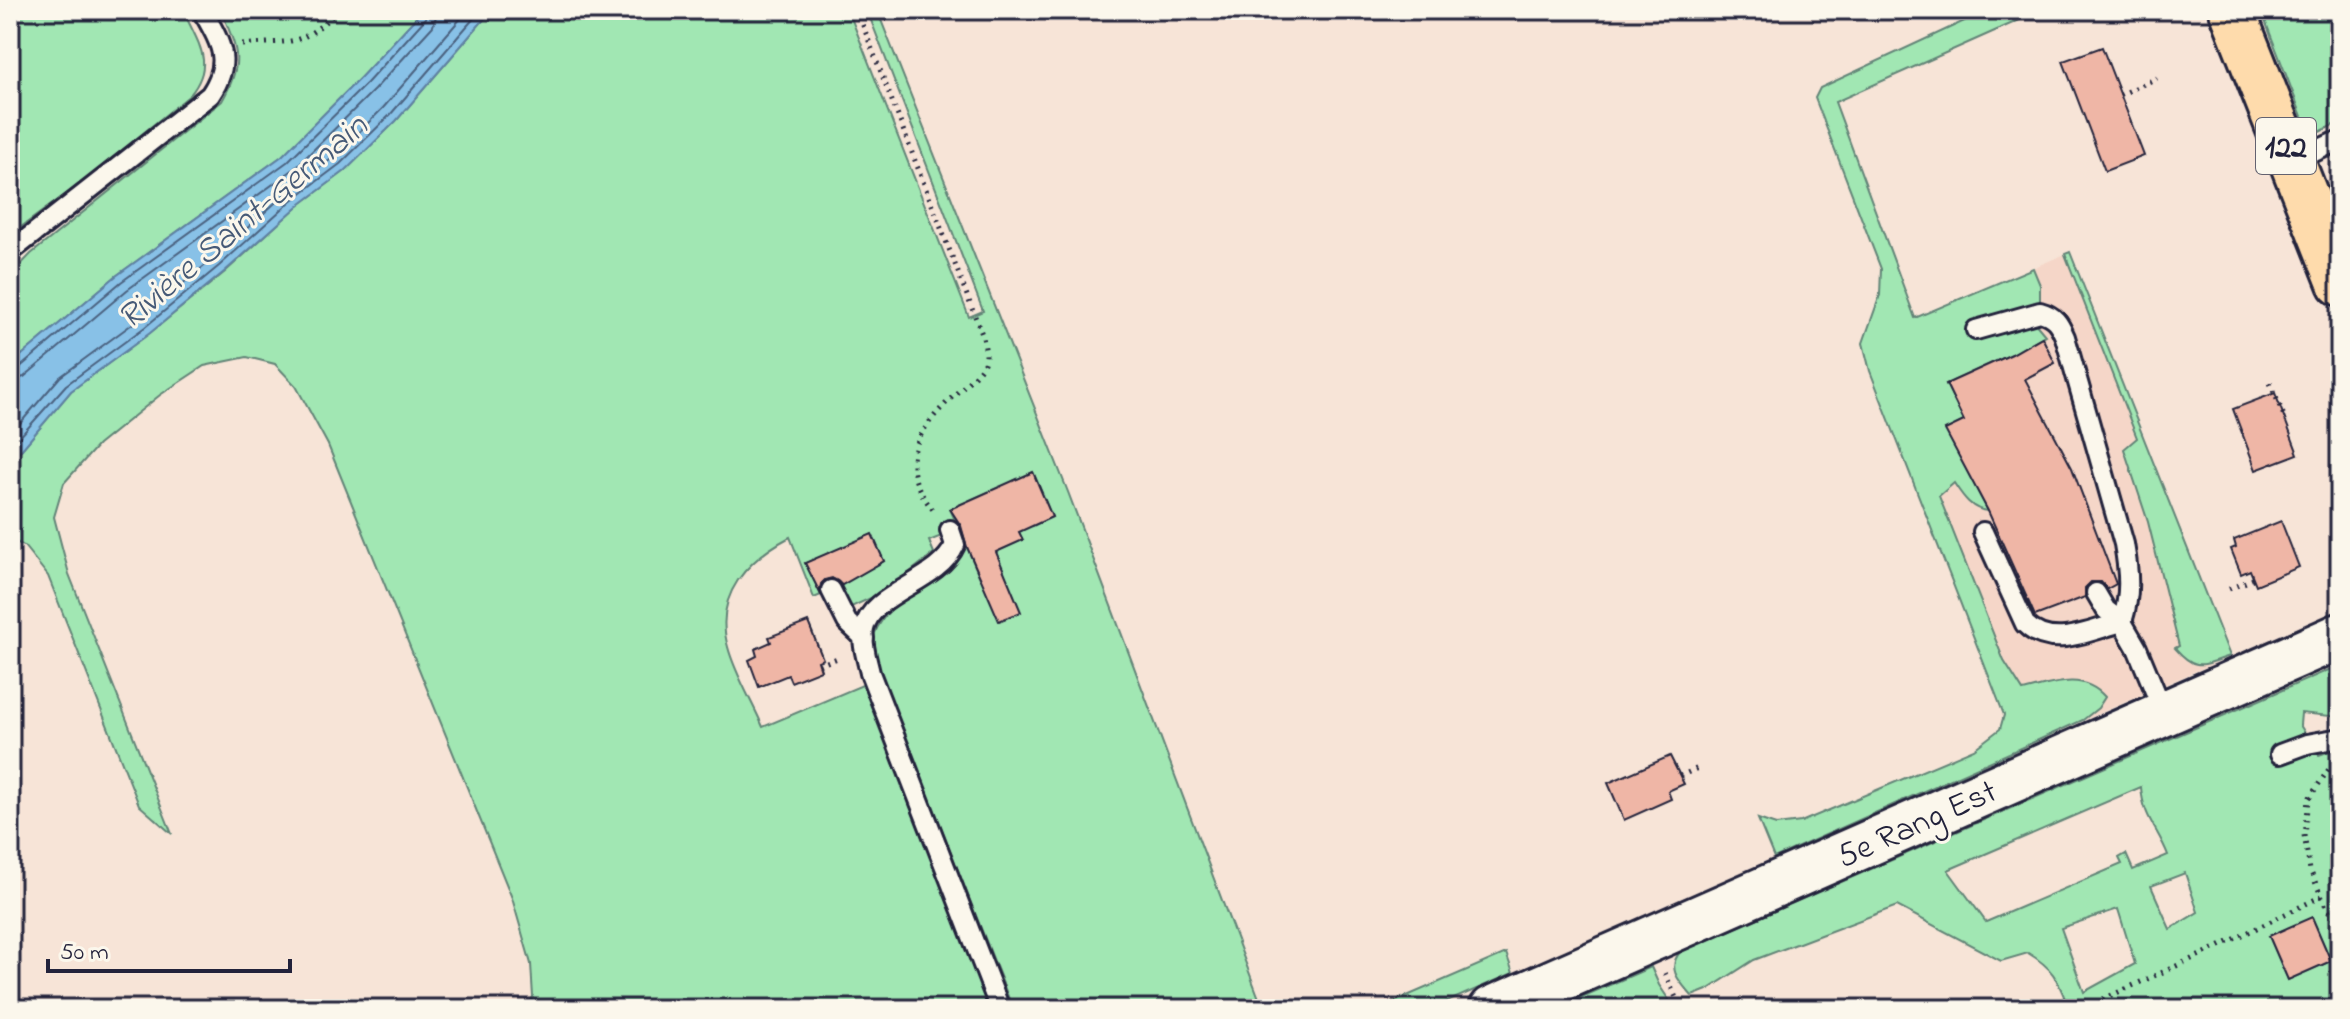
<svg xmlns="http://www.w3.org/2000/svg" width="2350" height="1019" viewBox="0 0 2350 1019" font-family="'Indie Flower',sans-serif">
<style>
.built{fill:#f5d6c8}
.green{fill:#a1e7b3;stroke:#628477;stroke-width:2;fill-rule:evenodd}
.water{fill:#88c1e7;stroke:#5f81a2;stroke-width:2}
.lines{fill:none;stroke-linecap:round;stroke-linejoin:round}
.shore{stroke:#4b6280;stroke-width:2}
.stream{stroke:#5f81a2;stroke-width:10}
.building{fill:#efb6a6;stroke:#22223b;stroke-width:2}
.lane-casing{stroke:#22223b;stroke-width:24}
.secondary-casing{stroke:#22223b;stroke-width:50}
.primary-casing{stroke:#22223b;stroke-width:50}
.path{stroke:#22223b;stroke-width:5;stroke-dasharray:2 6;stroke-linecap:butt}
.lane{stroke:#fbf7ec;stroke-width:18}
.secondary{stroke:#fbf7ec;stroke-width:44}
.primary{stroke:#fedbac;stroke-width:44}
.labels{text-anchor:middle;stroke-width:6;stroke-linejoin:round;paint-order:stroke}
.shield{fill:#fbf7ec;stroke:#636270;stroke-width:2}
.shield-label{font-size:32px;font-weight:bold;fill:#22223b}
.street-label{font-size:34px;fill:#22223b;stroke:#fbf7ec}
.water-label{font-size:36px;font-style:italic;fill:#465a77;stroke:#fbf7ec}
</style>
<rect width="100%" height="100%" fill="#f7e4d7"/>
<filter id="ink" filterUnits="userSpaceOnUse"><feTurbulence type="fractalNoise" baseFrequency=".0125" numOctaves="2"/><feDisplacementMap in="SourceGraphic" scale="16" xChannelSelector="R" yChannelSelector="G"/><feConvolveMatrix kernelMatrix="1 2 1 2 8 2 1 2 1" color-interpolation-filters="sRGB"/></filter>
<g filter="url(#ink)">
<!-- built -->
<path class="built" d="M 2070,252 L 2230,656 L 2020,748 L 1870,371 L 1915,318 Z"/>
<!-- green -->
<g class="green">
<path d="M 10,10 L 183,10 C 198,44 216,63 190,95 L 84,181 L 10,235 Z"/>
<path d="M 221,10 L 423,10 L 361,77 L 282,156 L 116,276 L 10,365 L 10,276 L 31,254 L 222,101 C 245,60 237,50 221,10 Z"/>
<path d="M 492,10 L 848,10 L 969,317 L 983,311 L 867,10 L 877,10 L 1068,492 L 1263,1009 L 1013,1009 L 870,648 C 877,615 899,601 926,584 C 932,580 939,579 944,575 C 953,568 955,555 966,545 L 980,578 L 996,552 L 1022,540 L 999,487 L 950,509 L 959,529 L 929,541 L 934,553 L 886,591 L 847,609 L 838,586 L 884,561 L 872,535 L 806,563 L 821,595 L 814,598 L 790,537 C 748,559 713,595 728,647 C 735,674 752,701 763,727 L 867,683 L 993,1009 L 573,1009 L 571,1004 L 561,1009 L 526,1009 L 533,997 L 531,964 L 512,898 L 328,445 L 296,386 L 275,364 L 247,357 L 204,366 L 160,395 L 98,445 L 64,483 L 54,517 L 69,574 L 172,834 L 139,805 L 48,576 L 24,546 L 10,539 L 10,458 L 22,449 L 71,391 L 150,333 L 225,272 L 297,207 L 345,171 L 396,121 ZM 1033,472 L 1052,517 L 1033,526 L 1013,481 Z"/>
<path d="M 1988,10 L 2042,10 L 1835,102 L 1915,318 L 2033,268 L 2040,285 L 2040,304 L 1967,327 L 1971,337 L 2019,322 L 2035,323 L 2045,335 L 2012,354 L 1946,384 L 1964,421 L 1946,430 L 1988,511 C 1971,510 1962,495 1954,483 L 1939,496 L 2004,661 L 2023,691 C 2052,684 2082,671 2105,697 L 2098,708 L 2083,720 L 1774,858 L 1758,819 L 1776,825 L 1801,822 L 1974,749 L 2000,729 L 2004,715 L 1870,371 L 1863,343 L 1880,295 L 1881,269 L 1815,98 L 1820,88 Z"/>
<path d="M 2261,10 L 2340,10 L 2340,136 L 2333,125 L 2310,137 Z"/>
<path d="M 2070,252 L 2230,656 C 2202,665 2196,672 2175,648 L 2179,646 L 2148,522 L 2124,449 L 2137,438 L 2065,254 Z"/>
<path d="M 2340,665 L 2340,717 L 2301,713 L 2300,725 L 2319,755 L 2330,751 L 2340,752 L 2340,790 L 2333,794 L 2340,811 L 2340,1009 L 2136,1009 L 2132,1006 L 2122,1009 L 2069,1009 C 2058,981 2055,969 2028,953 L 2001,961 L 1897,906 L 1754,960 L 1707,990 L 1692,996 C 1680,982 1666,969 1680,952 ZM 2141,787 C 2143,817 2158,829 2168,855 L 2133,870 L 2126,854 L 2119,858 L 2122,864 L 1986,922 L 1948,870 ZM 2185,873 L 2198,912 L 2170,929 L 2151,886 ZM 2118,909 L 2135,964 L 2084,992 L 2061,928 ZM 2312,918 L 2331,961 L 2288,980 L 2269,936 Z"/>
<path d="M 1506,953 L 1513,973 L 1431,1009 L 1377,1009 Z"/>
<path d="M 1651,967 L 1659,985 L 1669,1000 L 1650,1009 L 1554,1009 Z"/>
</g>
<!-- water -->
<path class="water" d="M 423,10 L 492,10 L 396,121 L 345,171 L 297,207 L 224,272 L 150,333 L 71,391 L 22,449 L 10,458 L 10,365 L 116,276 L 282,156 L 361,77 Z"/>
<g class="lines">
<!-- shore -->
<g class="shore">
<path d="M 10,371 L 18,369 L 121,282 L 287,162 L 367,83 L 426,18 L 428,10"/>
<path d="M 10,381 L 24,377 L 127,290 L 294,169 L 374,90 L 433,26 L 438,10"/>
<path d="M 10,435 L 60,377 L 139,319 L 213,259 L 285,194 L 334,157 L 383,108 L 468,10"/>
<path d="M 10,448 L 66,385 L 145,327 L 219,266 L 291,201 L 340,164 L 390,115 L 481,10"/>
</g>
<!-- stream -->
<path class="stream" d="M 2326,10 L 2340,16"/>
</g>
<!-- building -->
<g class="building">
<path d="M 2102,47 L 2144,156 L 2105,171 L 2063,61 Z"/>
<path d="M 2042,337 L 2055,363 L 2025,379 L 2072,468 L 2116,584 L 2107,589 L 2101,582 L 2091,582 L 2085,588 L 2085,597 L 2035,616 L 1988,511 L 1945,430 L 1964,421 L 1946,384 L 2012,354 Z"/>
<path d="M 2275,393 L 2298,454 L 2256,470 L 2233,409 Z"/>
<path d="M 1033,472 L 1052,517 L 1019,532 L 1023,540 L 996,552 L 1021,612 L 999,621 L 967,547 L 961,526 L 950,509 Z"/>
<path d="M 2281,521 L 2299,567 L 2256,585 L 2250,570 L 2241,574 L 2231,549 L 2236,547 L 2234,540 Z"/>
<path d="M 872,534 L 884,561 L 842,585 L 832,578 L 825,580 L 821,584 L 820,593 L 805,563 Z"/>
<path d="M 808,622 L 823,659 L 818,661 L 821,670 L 791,682 L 788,675 L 759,687 L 749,660 L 757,656 L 755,649 L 771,642 L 769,637 Z"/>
<path d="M 1670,756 L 1684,784 L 1668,791 L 1671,799 L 1624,820 L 1608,783 Z"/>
<path d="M 2312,917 L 2331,961 L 2288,980 L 2269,936 Z"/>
</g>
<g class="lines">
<!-- lane casing -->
<g class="lane-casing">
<g id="lane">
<path d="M 2292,162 L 2333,143"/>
<path d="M 10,252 L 210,95 C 233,61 221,44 202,10"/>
<path d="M 1976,330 L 2040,312 C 2055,316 2059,323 2065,337 L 2124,544 C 2129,573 2131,594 2122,622"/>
<path d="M 950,530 L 955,545 C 938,583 871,592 864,629 C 861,643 867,659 870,673 L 1000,1009"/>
<path d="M 1983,532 L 2025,624 C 2052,651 2090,630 2122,622"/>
<path d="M 831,590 L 847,622 L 864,638"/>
<path d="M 2096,593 L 2106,610 L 2122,622 L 2137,648 L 2164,713"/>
<path d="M 2280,754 L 2307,744 L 2340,738"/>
</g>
</g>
<!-- secondary casing -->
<g class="secondary-casing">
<path id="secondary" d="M 1492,1009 L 2340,636"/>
</g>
<!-- primary casing -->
<g class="primary-casing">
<path id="primary" d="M 2232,10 L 2340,283"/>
</g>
<!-- path -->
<g class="path">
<path d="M 857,10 L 983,337 C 984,343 986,351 986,356 C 985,368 972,378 964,386 C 923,424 889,460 935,512"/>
<path d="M 242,45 C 294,39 297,50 338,10"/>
<path d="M 2120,95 L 2157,78"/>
<path d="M 2270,383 L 2284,416"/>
<path d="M 2229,589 L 2253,579"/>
<path d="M 819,665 L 840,657"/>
<path d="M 2333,763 L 2308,800 L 2304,835 L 2310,870 L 2327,909 L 2340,925"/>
<path d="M 1680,776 L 1698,768"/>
<path d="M 1665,973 L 1681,1009"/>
<path d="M 2081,1009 L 2216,948 L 2322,896"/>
</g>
<!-- lane -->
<use href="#lane" class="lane"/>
<!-- secondary -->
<use href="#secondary" class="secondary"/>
<!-- primary -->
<use href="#primary" class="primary"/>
</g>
</g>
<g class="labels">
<!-- shield labels -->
<rect class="shield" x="2256" y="118" width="60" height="56" rx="6"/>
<g class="shield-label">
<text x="2286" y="157">122</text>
</g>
<!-- street labels -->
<g class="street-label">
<text transform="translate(1916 822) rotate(-24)" y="12">5e Rang Est</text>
</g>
<!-- water labels -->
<g class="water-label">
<text transform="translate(241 220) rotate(-40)" y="13">Rivière Saint-Germain</text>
</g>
</g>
<!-- margin -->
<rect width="2350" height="1019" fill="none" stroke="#fbf7ec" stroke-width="40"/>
<rect x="20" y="20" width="2310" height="979" fill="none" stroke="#22223b" stroke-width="3" filter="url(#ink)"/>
<!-- scale -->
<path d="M48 959v12h242v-12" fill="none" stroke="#22223b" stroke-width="4"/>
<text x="60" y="959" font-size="24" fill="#22223b" stroke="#fbf7ec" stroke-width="6" paint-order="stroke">50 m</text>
</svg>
